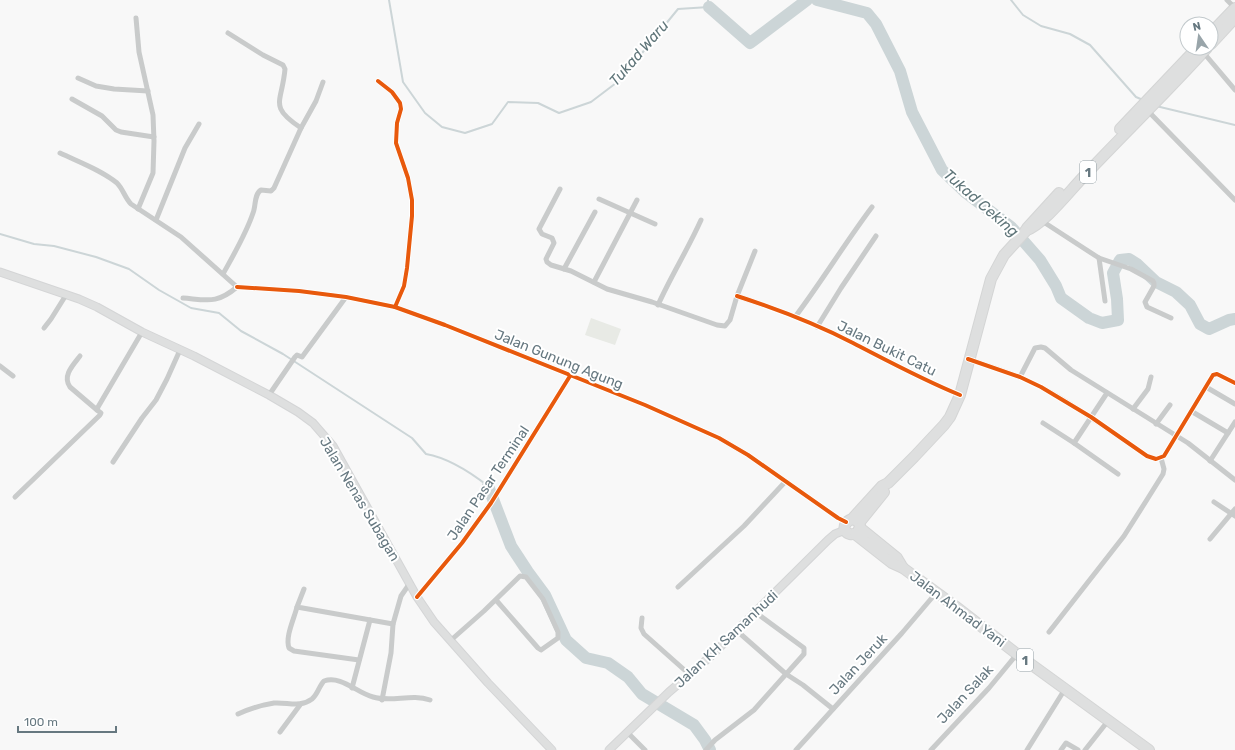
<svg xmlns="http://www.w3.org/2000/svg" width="1235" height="750" viewBox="0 0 1235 750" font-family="Rubik,sans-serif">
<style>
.green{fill:#e8eae5}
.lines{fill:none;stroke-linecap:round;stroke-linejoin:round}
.stream{stroke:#ccd5d7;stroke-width:2}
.river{stroke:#ccd5d7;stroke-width:12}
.secondary-casing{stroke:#d4d5d6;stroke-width:9}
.highway-casing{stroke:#d4d5d5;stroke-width:12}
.street{stroke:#c9cbcb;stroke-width:5}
.secondary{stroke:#dedfdf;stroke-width:7}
.highway{stroke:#dedfdf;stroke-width:10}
.cycleway-casing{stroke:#fff;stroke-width:6}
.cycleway{stroke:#e8590c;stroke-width:4}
.labels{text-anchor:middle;stroke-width:4;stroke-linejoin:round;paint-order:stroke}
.shield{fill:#fff;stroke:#94a0a6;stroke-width:1}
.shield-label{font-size:13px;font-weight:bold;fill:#667880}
.street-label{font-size:14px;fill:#667880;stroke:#fff}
.water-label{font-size:15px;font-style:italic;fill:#60767a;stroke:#fff}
</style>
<rect width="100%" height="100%" fill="#f8f8f8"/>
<!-- green -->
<path class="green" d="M 591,318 L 621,329 L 615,345 L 585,335 Z"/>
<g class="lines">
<!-- stream -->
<g class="stream">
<path d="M 389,0 L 403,82 L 425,113 L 442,127 L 465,133 L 492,124 L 508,102 L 538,103 L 559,113 L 591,102 L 620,80 L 678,9 L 709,7 L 708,0"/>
<path d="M 1011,0 L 1023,15 L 1041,26 L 1070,34 L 1090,45 L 1136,97 L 1143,100"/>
<path d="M 1156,106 L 1235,125"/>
<path d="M 0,234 L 34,244 L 54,246 L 96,257 L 129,269 L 159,290 L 191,308 L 219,313 L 241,331 L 283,354 L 412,438 L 426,454 C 449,458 470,472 488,486"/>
</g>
<!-- river -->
<g class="river">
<path d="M 817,0 L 867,13 L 876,24 L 900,71 L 912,112 L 942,170 L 965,192 L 1011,227 L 1040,260 L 1056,286 L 1061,298 L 1089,318 L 1102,323 L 1118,320 L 1117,299 L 1113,273 L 1120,260 L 1129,259 L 1137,264 L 1156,282 L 1176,292 L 1190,305 L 1200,324 L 1209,329 L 1229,320 L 1235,319"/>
<path d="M 709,7 L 750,43 L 807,0"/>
<path d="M 488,486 L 511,546 L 528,572 L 545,595 L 566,640 L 586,658 L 608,663 L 628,677 L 642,694 L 694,725 L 705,740 L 710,750"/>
</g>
<!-- secondary casing -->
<g class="secondary-casing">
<g id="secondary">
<path d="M 0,272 L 79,299 L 97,307 L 142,332 L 194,356 L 269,395 L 298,412 L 313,423 L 333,446 L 417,597 L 434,622 L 488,683 L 552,750"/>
<path d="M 609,750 L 669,692 L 711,656 L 828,540 L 835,534 L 845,530"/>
</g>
</g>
<!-- highway casing -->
<g class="highway-casing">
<g id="highway">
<path d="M 1211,33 L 1235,8"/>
<path d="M 1211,44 L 1235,18"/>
<path d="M 1120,129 L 1197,48"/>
<path d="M 1027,228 L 1059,193"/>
<path d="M 1025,231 C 1046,223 1070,190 1087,173 C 1127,131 1168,91 1207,48"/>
<path d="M 852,519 L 858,521 L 860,526 L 858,532 C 846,540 838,524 852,519 L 882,486 L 888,483 L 914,457 L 944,425 L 950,417 L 960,395 L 991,279 L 1004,255 L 1025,232"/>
<path d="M 859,523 L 884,492"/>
<path d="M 860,528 L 897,558 L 903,568"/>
<path d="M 855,534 L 892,563 L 903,568 L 955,606 L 1017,654 L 1149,750"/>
</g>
</g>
<!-- street -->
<g class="street">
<path d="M 1227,0 L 1235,8"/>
<path d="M 136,18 L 139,52 L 153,115 L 154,141 L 153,173 L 138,209"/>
<path d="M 228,33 L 263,55 L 283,65 L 285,69 C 282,103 268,106 301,128"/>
<path d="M 1203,52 L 1235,90"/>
<path d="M 78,78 L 96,86 L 114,89 L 148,91"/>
<path d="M 378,81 L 392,92 L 400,103 L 401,109 L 397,123 L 396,143 L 408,178 L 412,200 L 412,216 L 407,268 L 404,286 L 395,307"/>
<path d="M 72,99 L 102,116 L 116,130 L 121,132 L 154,137"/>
<path d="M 1148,111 L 1235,200"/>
<path d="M 60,153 C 79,162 101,170 117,183 C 123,189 125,198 131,204 L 181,237 L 237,287"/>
<path d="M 560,189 L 539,229 L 542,234 L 552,238 L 554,243 L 546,259 L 547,262 L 551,265 L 571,271 L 607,289 L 652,302 L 717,325 L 725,326 L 730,320 L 737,296 L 755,251"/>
<path d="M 599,199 L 655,224"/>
<path d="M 156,220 L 185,148 L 199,124"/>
<path d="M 1042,221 L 1099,258 L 1131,269 L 1153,281 L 1154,283 L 1154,286 L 1145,302 L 1147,307 L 1171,318"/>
<path d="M 1099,258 L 1105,301"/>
<path d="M 564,269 L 595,212"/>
<path d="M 223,274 C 234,254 246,234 253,213 C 256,206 254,194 261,190 L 271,191 L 274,188 L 301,128 L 316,101 L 323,82"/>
<path d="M 594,282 L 637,200"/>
<path d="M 237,287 L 299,291 L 346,297 L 395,307 L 445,325 L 645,405 L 719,438 L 748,455 L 838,518 L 846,522"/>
<path d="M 737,296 C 777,309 816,324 853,343 C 888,361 923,380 960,395"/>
<path d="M 183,298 C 208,300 217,304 237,287"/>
<path d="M 658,305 C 671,276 688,249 701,220"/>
<path d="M 795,317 C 822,281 845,243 872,207"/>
<path d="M 817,327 L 841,288 L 876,236"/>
<path d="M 44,328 L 51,319 L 66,295"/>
<path d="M 80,356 C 73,365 62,376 70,387 L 97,410"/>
<path d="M 969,359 C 990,367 1013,373 1033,383 C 1073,403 1110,431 1147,456 L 1156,459 L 1164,456 L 1213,375 L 1217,374 L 1235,383"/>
<path d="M 0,366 L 13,376"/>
<path d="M 1020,377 L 1035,348 L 1041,347 L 1045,348 L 1071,370 L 1188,443 L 1235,480"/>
<path d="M 1206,387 L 1235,404"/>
<path d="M 269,395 L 295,357 L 297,355 L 302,357 L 346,297"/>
<path d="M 1133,409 L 1148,389 L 1151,377"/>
<path d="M 1191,411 L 1228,433"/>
<path d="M 1043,423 L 1074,443 L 1118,474"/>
<path d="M 1156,424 L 1170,405"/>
<path d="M 1074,443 L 1107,393"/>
<path d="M 1210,461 L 1235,422"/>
<path d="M 113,462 L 142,418 L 156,400 L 167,379 L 180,350"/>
<path d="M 15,497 L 100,415 L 101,413 L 97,410 L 98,407 L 142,332"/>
<path d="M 1214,502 L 1235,516"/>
<path d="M 1210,539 L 1235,509"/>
<path d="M 678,587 L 744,526 L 785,482"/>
<path d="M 304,589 L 297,607 L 393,624 L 401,596 L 410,583"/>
<path d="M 417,597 L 462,543 L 491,503 L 570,376"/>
<path d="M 297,607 C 294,619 285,637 289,648 L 294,651 L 359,660"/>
<path d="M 642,618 L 641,628 L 644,634 L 689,674"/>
<path d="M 736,630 L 786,674 L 803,685 L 833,709"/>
<path d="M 1049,632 L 1124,536 L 1148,498 L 1163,474 L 1164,469 L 1161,458"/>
<path d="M 450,641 L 484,611 L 520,576 L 526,577 L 543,599 L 558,632 L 558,638 L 541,650 L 538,648 L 496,600"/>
<path d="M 352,688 L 370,620"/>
<path d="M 382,700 L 391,653 L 393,624"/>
<path d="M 238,714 C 249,709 261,705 274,703 C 288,702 300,708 312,699 C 318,694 319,686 324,681 C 341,675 357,693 373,697 C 392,703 411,693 430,700"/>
<path d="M 280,732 L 300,705"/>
<path d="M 627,732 L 645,750"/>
<path d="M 706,750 L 715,740 L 754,710 L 804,654 L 804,648 L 755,612"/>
<path d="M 796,750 L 902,633 L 936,593"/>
<path d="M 931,750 L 989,688 L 1017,654"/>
<path d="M 1027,750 L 1065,689"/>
<path d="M 1061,750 L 1066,743 L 1078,750"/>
<path d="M 1085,750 L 1108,721"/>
</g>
<!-- secondary -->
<use href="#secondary" class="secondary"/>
<!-- highway -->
<use href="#highway" class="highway"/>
<!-- cycleway casing -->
<g class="cycleway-casing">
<g id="cycleway">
<path d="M 378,81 L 392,92 L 400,103 L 401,109 L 397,123 L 396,143 L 408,178 L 412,200 L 412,216 L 407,268 L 404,286 L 395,307"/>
<path d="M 237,287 L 299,291 L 346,297 L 395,307 L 445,325 L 645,405 L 719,438 L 748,455 L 838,518 L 846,522"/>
<path d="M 737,296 C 777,309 816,324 853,343 C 888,361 923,380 960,395"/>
<path d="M 968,359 L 1020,377 L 1041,387 L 1091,417 L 1147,456 L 1156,459 L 1164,456 L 1213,375 L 1217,374 L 1235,383"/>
<path d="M 417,597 L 462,543 L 491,503 L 570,376"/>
</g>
</g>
<!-- cycleway -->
<use href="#cycleway" class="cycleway"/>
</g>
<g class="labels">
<!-- shield labels -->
<g class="shield">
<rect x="1080" y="161" width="16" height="22" rx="3"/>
<rect x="1017" y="649" width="16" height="22" rx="3"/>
</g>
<g class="shield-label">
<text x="1088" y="177">1</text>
<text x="1025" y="665">1</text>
</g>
<!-- street labels -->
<g class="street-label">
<text transform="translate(887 348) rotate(26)" y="5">Jalan Bukit Catu</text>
<text transform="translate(559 359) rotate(22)" y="5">Jalan Gunung Agung</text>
<text transform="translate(488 483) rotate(-56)" y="5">Jalan Pasar Terminal</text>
<text transform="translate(360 499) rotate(59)" y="5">Jalan Nenas Subagan</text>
<text transform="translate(958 609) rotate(37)" y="5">Jalan Ahmad Yani</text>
<text transform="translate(726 639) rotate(-43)" y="5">Jalan KH Samanhudi</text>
<text transform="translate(858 664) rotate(-47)" y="5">Jalan Jeruk</text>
<text transform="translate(965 694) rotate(-47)" y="5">Jalan Salak</text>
</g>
<!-- water labels -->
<g class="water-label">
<text transform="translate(639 53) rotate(-49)" y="5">Tukad Waru</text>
<text transform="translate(981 203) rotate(41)" y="5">Tukad Ceking</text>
</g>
</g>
<!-- north arrow -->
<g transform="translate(1199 36) rotate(347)"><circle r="19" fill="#ffffff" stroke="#c2c9cc"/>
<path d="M0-3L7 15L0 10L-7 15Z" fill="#99a5aa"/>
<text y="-6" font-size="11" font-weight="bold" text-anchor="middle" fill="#667880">N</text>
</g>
<!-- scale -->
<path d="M18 726v6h98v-6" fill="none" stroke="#667880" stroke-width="2"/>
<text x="24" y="726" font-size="12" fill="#667880" stroke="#ffffff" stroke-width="3" paint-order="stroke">100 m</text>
</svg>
